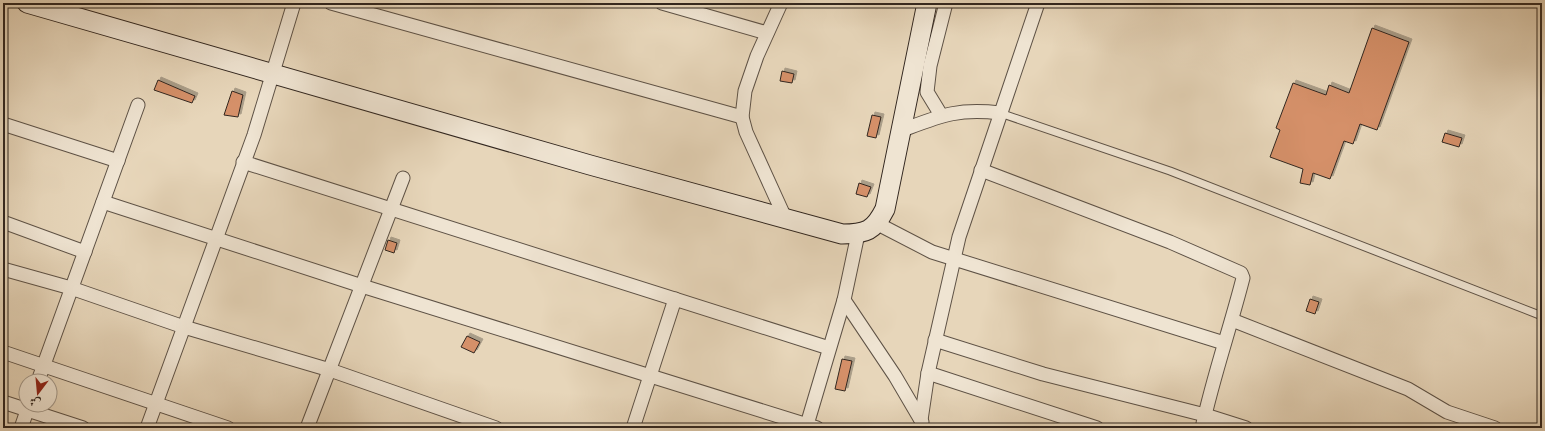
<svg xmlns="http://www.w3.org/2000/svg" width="1545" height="431" viewBox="0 0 1545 431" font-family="'Sorts Mill Goudy',Amiri,serif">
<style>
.building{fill:#d59069;stroke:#31261f;filter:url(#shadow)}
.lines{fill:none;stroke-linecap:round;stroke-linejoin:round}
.service-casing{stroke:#5e5246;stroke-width:9}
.minor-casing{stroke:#5e5246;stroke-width:15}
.secondary-casing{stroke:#31261f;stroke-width:21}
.service{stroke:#efe4d2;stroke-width:7}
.minor{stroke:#efe4d2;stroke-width:13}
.secondary{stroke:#efe4d2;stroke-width:19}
</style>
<defs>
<filter id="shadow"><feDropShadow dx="3" dy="-3" stdDeviation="0" flood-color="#0004"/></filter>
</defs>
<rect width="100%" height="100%" fill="#e7d6ba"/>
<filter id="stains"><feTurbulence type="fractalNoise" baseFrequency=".005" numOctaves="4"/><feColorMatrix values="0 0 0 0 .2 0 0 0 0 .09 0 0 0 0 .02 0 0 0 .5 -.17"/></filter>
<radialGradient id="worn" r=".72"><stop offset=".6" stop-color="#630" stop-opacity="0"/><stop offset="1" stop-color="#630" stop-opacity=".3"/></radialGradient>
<!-- building -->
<g class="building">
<path d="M 1372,28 L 1409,42 L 1377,130 L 1360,124 L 1353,144 L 1344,141 L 1330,179 L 1313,173 L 1310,185 L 1300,183 L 1303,169 L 1270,157 L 1280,130 L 1276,128 L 1293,83 L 1326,95 L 1329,85 L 1349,93 Z"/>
<path d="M 782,71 L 794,74 L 792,83 L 780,81 Z"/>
<path d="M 158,80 L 195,96 L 192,103 L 154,90 Z"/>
<path d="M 232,91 L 243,95 L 238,117 L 224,115 Z"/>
<path d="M 872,115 L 881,117 L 876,138 L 867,136 Z"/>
<path d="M 1445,133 L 1462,138 L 1459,147 L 1442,142 Z"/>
<path d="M 859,183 L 871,187 L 867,197 L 856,194 Z"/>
<path d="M 388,240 L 397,243 L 394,253 L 385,250 Z"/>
<path d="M 1310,299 L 1319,302 L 1315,314 L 1306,311 Z"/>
<path d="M 467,336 L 480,342 L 474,353 L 461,347 Z"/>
<path d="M 842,359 L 852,361 L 845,391 L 835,389 Z"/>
</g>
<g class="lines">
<!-- service casing -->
<g class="service-casing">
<path id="service" d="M 1000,113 L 1170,171 L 1542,316"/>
</g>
<!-- minor casing -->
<g class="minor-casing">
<g id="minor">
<path d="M 331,3 L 742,117 L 745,91 L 757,56 L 781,3"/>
<path d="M 662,3 L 767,33"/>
<path d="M 941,115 L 927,92 L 930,66 L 946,3"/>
<path d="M 742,117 L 746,132 L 786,220"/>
<path d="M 3,124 L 118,161"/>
<path d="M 900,131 C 940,116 956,108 1000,113"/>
<path d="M 243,162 L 829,348"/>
<path d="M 981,170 L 1170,242 L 1241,273 L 1243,278 C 1230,329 1213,377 1202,428"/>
<path d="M 103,202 L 362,286 L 817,428"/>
<path d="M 3,222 L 85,252"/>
<path d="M 876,223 L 932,252 L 1224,343"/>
<path d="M 858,234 L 844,300 L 895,376 L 922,422"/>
<path d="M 3,269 L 71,288 L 184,327 L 330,370 L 496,428"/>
<path d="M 1232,320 L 1408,389 L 1447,412 L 1495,428"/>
<path d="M 935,340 L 1043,374 L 1205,415 L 1246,428"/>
<path d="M 3,352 L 228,428"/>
<path d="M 928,373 L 1097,428"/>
<path d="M 38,381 L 138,105"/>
<path d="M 3,402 L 83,428"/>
<path d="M 921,420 L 928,373 L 959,237 L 1038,3"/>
<path d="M 21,428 L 29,405"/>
<path d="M 147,428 L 254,135 L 294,3"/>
<path d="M 307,428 L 403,178"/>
<path d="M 633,428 L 675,299"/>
<path d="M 806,428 L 844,300"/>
</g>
</g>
<!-- secondary casing -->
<g class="secondary-casing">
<path id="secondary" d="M 27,3 L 590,165 L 842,234 C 866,234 874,231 885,209 L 927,3"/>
</g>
<!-- service -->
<use href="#service" class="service"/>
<!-- minor -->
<use href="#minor" class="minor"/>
<!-- secondary -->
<use href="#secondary" class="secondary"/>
</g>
<!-- margin -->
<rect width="1545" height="431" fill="none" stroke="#e7d6ba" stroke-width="16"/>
<rect x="4" y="4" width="1537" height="423" fill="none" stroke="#31261f" stroke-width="2"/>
<rect x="8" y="8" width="1529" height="415" fill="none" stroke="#31261f"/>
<!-- north arrow -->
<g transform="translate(38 393) rotate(196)"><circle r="19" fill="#efe4d2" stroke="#a3988a"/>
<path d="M0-3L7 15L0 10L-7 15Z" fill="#8f2418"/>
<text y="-6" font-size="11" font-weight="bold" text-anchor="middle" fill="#31261f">ش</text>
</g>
<rect width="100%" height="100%" filter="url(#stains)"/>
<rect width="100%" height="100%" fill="url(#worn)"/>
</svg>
